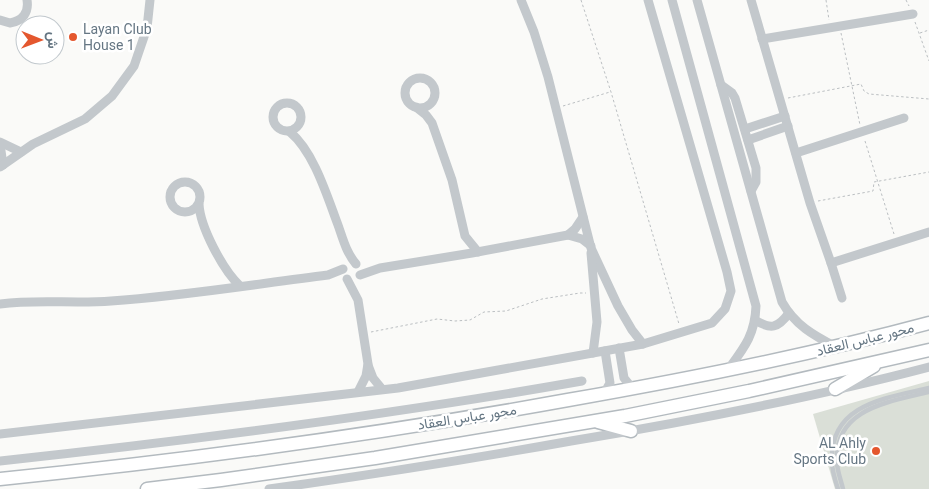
<svg xmlns="http://www.w3.org/2000/svg" width="929" height="489" viewBox="0 0 929 489" font-family="Roboto,Vazirmatn,sans-serif">
<style>
.green{fill:#dadfd7}
.lines{fill:none;stroke-linecap:round;stroke-linejoin:round}
.secondary-casing{stroke:#b3babf;stroke-width:15}
.path{stroke:#bbbfc2;stroke-width:1;stroke-dasharray:2.5 2.5;stroke-linecap:butt}
.lane{stroke:#c3c8cc;stroke-width:4.5}
.street{stroke:#c3c8cc;stroke-width:9}
.secondary{stroke:#fff;stroke-width:12}
.poi-dot{fill:#e4572e;stroke:#fff;stroke-width:2}
.labels{text-anchor:middle;stroke-width:5;stroke-linejoin:round;paint-order:stroke}
.poi-label{font-size:14px;fill:#657683;stroke:#fff;text-anchor:start}
.street-label{font-size:14px;fill:#657683;stroke:#fff}
</style>
<rect width="100%" height="100%" fill="#fafaf8"/>
<!-- green -->
<path class="green" d="M 929,381 L 929,489 L 835,489 L 813,414 Z"/>
<g class="lines">
<!-- secondary casing -->
<g class="secondary-casing">
<g id="secondary">
<path d="M 835,389 L 874,366"/>
<path d="M 598,422 L 631,431"/>
<path d="M 0,479 C 190,460 380,434 568,400 C 689,379 810,355 929,323"/>
<path d="M 147,489 L 221,480 L 375,458 L 625,416 L 749,391 L 929,350"/>
</g>
</g>
<!-- path -->
<g class="path">
<path d="M 581,0 L 611,92 L 679,324"/>
<path d="M 826,0 L 829,20"/>
<path d="M 906,0 L 909,6"/>
<path d="M 915,22 L 929,61"/>
<path d="M 841,33 L 860,125"/>
<path d="M 920,33 L 929,30"/>
<path d="M 788,98 L 861,84 L 864,91 L 869,94 L 929,99"/>
<path d="M 563,106 L 610,92"/>
<path d="M 865,141 L 894,234"/>
<path d="M 818,201 L 873,191 L 874,182 L 929,172"/>
<path d="M 371,332 L 437,319 L 455,321 L 470,320 L 484,312 L 506,311 L 542,299 L 580,293 L 586,293"/>
</g>
<!-- lane -->
<g class="lane">
<path d="M 838,489 C 835,480 832,471 832,462 C 829,404 886,398 929,388"/>
<path d="M 843,489 C 841,480 837,471 837,462 C 834,408 889,402 929,392"/>
</g>
<!-- street -->
<g class="street">
<path d="M 521,0 L 534,32 L 548,77 L 591,248 L 618,306 L 632,330 L 643,344"/>
<path d="M 672,0 L 756,306 C 755,335 744,348 727,371"/>
<path d="M 697,0 L 782,302 C 795,325 813,335 836,347"/>
<path d="M 751,0 L 810,203 L 831,263 L 929,232"/>
<path d="M 0,20 L 10,23 C 23,21 29,12 27,0"/>
<path d="M 762,39 L 913,14"/>
<circle cx="420" cy="93" r="15"/>
<path d="M 721,85 L 732,93 L 735,98 L 756,168 L 756,182 L 751,191"/>
<circle cx="287" cy="117" r="14"/>
<path d="M 416,107 L 426,115 L 432,123 L 452,180 L 465,236 L 478,252"/>
<path d="M 745,129 L 785,116"/>
<path d="M 290,132 C 314,152 327,196 338,225 C 343,239 346,252 356,264"/>
<path d="M 748,140 L 788,126"/>
<path d="M 0,142 L 21,152"/>
<path d="M 0,144 L 3,165"/>
<path d="M 796,153 L 904,118"/>
<path d="M 0,167 L 33,144 L 85,119 L 112,96 L 134,66 L 147,28 L 150,0"/>
<circle cx="185" cy="197" r="15"/>
<path d="M 199,204 C 200,227 223,270 240,286"/>
<path d="M 568,235 L 575,229 L 583,217"/>
<path d="M 591,253 L 597,322 L 593,353"/>
<path d="M 831,263 L 842,298"/>
<path d="M 360,275 L 380,268 L 472,253 L 568,235 L 582,239 L 591,246"/>
<path d="M 347,279 L 358,300 L 368,364 L 366,376 L 358,392"/>
<path d="M 0,304 C 37,299 74,304 111,301 C 184,296 256,284 328,275 L 343,269"/>
<path d="M 755,320 C 771,330 778,328 789,313"/>
<path d="M 619,348 L 624,378 L 633,389"/>
<path d="M 368,365 L 373,378 L 382,389"/>
<path d="M 604,394 L 610,383 L 605,351"/>
<path d="M 0,434 L 398,388 L 643,344 L 712,323 L 725,309 L 731,291 L 727,272 L 648,0"/>
<path d="M 0,461 C 195,440 389,415 582,381"/>
<path d="M 269,489 C 370,475 471,459 571,441 C 691,421 811,398 929,367"/>
</g>
<!-- secondary -->
<use href="#secondary" class="secondary"/>
</g>
<!-- markers -->
<g class="poi-dot">
<circle cx="73" cy="37" r="5"/>
<circle cx="876" cy="451" r="5"/>
</g>
<g class="labels">
<!-- poi labels -->
<g class="poi-label">
<text x="83" y="34">Layan Club<tspan x="83" dy="16">House 1</tspan></text>
<text x="866" y="448" text-anchor="end">AL Ahly<tspan x="866" dy="16">Sports Club</tspan></text>
</g>
<!-- street labels -->
<g class="street-label">
<text transform="translate(865 339) rotate(-14)" y="5">محور عباس العقاد</text>
<text transform="translate(467 417) rotate(-9)" y="5">محور عباس العقاد</text>
</g>
</g>
<!-- north arrow -->
<g transform="translate(40 40) rotate(91)"><circle r="24" fill="#ffffff" stroke="#c1c8cd"/>
<path d="M0-4L9 19L0 12L-9 19Z" fill="#e4572e"/>
<text y="-8" font-size="14" font-weight="bold" text-anchor="middle" fill="#657683">ش</text>
</g>
</svg>
